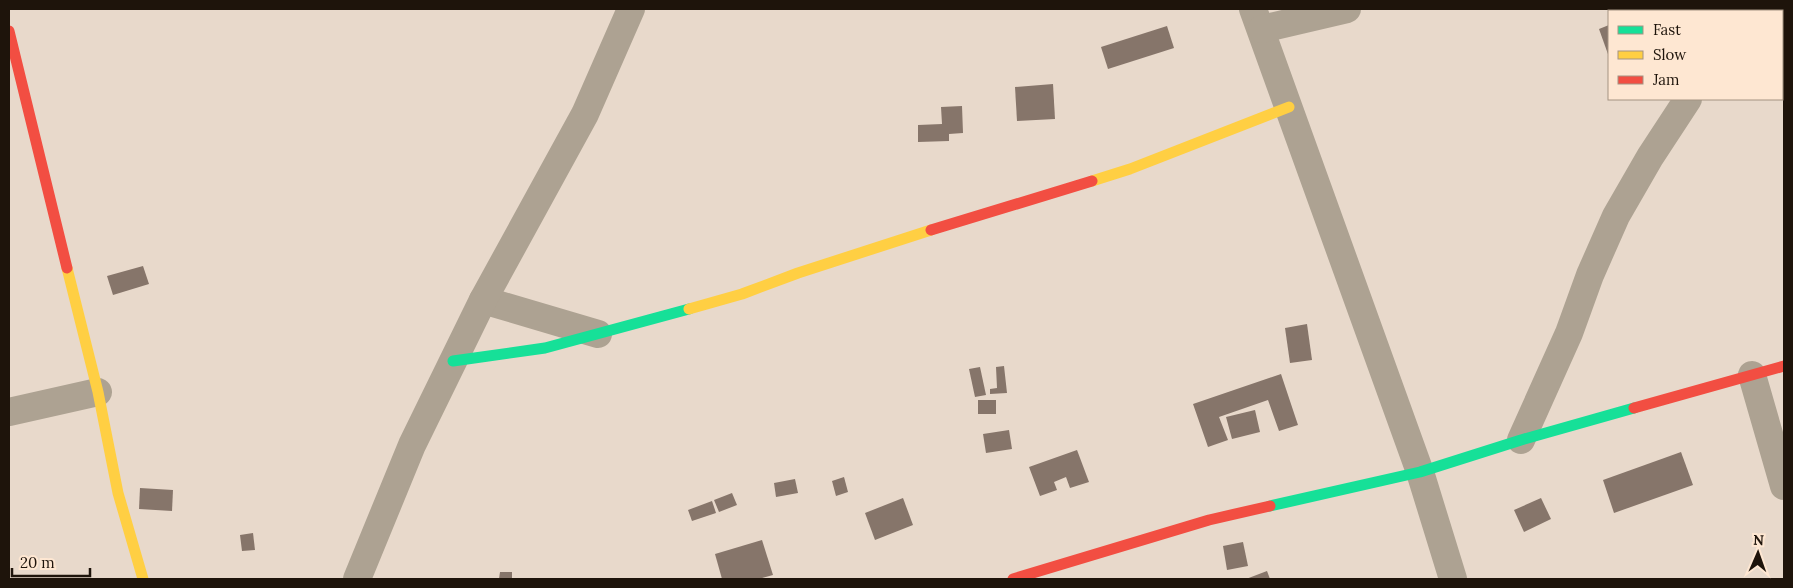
<svg xmlns="http://www.w3.org/2000/svg" width="1793" height="588" viewBox="0 0 1793 588" font-family="Lora,serif">
<style>
.building{fill:#86756a}
.lines{fill:none;stroke-linecap:round;stroke-linejoin:round}
.street{stroke:#ada292;stroke-width:28}
.fast{stroke:#16e098;stroke-width:11}
.slow{stroke:#ffcf43;stroke-width:11}
.jam{stroke:#f24e42;stroke-width:11}
</style>
<rect width="100%" height="100%" fill="#e8d9cb"/>
<!-- building -->
<g class="building">
<path d="M 1609,25 L 1609,57 L 1599,29 Z"/>
<path d="M 1167,26 L 1174,48 L 1108,69 L 1101,47 Z"/>
<path d="M 1053,84 L 1055,119 L 1017,121 L 1015,87 Z"/>
<path d="M 962,106 L 963,133 L 949,134 L 949,141 L 918,142 L 918,125 L 942,124 L 941,107 Z"/>
<path d="M 143,266 L 149,284 L 113,295 L 107,276 Z"/>
<path d="M 1307,324 L 1312,360 L 1290,363 L 1285,328 Z"/>
<path d="M 1004,366 L 1007,393 L 990,394 L 990,389 L 997,388 L 996,367 Z"/>
<path d="M 980,367 L 986,395 L 975,397 L 969,369 Z"/>
<path d="M 1281,374 L 1298,425 L 1279,431 L 1268,400 L 1219,417 L 1228,440 L 1208,447 L 1193,404 Z"/>
<rect x="978" y="400" width="18" height="14"/>
<path d="M 1255,410 L 1260,432 L 1232,439 L 1226,417 Z"/>
<path d="M 1009,430 L 1012,449 L 986,453 L 983,434 Z"/>
<path d="M 1077,450 L 1089,482 L 1070,488 L 1066,477 L 1054,482 L 1057,490 L 1040,496 L 1029,467 Z"/>
<path d="M 1681,452 L 1693,485 L 1614,513 L 1603,480 Z"/>
<path d="M 844,477 L 848,492 L 836,496 L 832,481 Z"/>
<path d="M 795,479 L 798,493 L 776,497 L 774,483 Z"/>
<path d="M 140,488 L 173,490 L 172,511 L 139,509 Z"/>
<path d="M 732,493 L 737,505 L 719,512 L 714,500 Z"/>
<path d="M 903,498 L 913,525 L 875,540 L 865,513 Z"/>
<path d="M 1541,498 L 1551,519 L 1524,532 L 1514,510 Z"/>
<path d="M 712,501 L 716,513 L 692,521 L 688,510 Z"/>
<path d="M 253,533 L 255,550 L 242,551 L 240,535 Z"/>
<path d="M 762,540 L 773,575 L 758,579 L 722,579 L 715,554 Z"/>
<path d="M 1243,542 L 1248,566 L 1227,570 L 1223,546 Z"/>
<path d="M 1267,571 L 1270,579 L 1246,579 Z"/>
<path d="M 500,572 L 512,572 L 512,579 L 499,579 Z"/>
</g>
<g class="lines">
<!-- street -->
<g class="street">
<path d="M 1253,9 L 1420,472 L 1453,579"/>
<path d="M 1751,11 L 1753,9"/>
<path d="M 1262,29 L 1347,9"/>
<path d="M 483,300 L 598,334"/>
<path d="M 1752,375 L 1784,486"/>
<path d="M 9,412 L 98,392"/>
<path d="M 1521,440 L 1569,333 L 1590,275 L 1616,216 L 1650,157 L 1688,99"/>
<path d="M 357,579 L 412,445 L 483,300 L 585,114 L 631,9"/>
</g>
<!-- fast -->
<g class="fast">
<path d="M 453,361 L 545,348 L 689,309"/>
<path d="M 1270,506 L 1420,472 L 1521,440 L 1634,408"/>
</g>
<!-- slow -->
<g class="slow">
<path d="M 1092,181 L 1130,169 L 1289,107"/>
<path d="M 67,268 L 98,392 L 118,493 L 143,579"/>
<path d="M 689,309 L 742,294 L 798,273 L 931,230"/>
</g>
<!-- jam -->
<g class="jam">
<path d="M 9,31 L 67,268"/>
<path d="M 931,230 L 1092,181"/>
<path d="M 1634,408 L 1784,366"/>
<path d="M 1013,579 L 1209,520 L 1270,506"/>
</g>
</g>
<!-- border -->
<rect width="1793" height="588" fill="none" stroke="#1e140b" stroke-width="20"/>
<!-- legend -->
<rect x="1608" y="10" width="175" height="90" fill="#fee7d2" stroke="#a49382"/>
<rect x="1618" y="26" width="25" height="8" fill="#16e098" stroke="#a49382"/>
<text x="1653" y="35" font-size="15" fill="#1e140b">Fast</text>
<rect x="1618" y="51" width="25" height="8" fill="#ffcf43" stroke="#a49382"/>
<text x="1653" y="60" font-size="15" fill="#1e140b">Slow</text>
<rect x="1618" y="76" width="25" height="8" fill="#f24e42" stroke="#a49382"/>
<text x="1653" y="85" font-size="15" fill="#1e140b">Jam</text>
<!-- north arrow -->
<g transform="translate(1758 553) rotate(2)" stroke="#fee7d2" stroke-width="4" paint-order="stroke">
<path d="M0-4L9 19L0 12L-9 19Z" fill="#1e140b"/>
<text y="-8" font-size="14" font-weight="bold" text-anchor="middle" fill="#1e140b">N</text>
</g>
<!-- scale -->
<path d="M12 568v8h78v-8" fill="none" stroke="#1e140b" stroke-width="2.5"/>
<text x="20" y="568" font-size="15" fill="#1e140b" stroke="#fee7d2" stroke-width="4" paint-order="stroke">20 m</text>
</svg>
